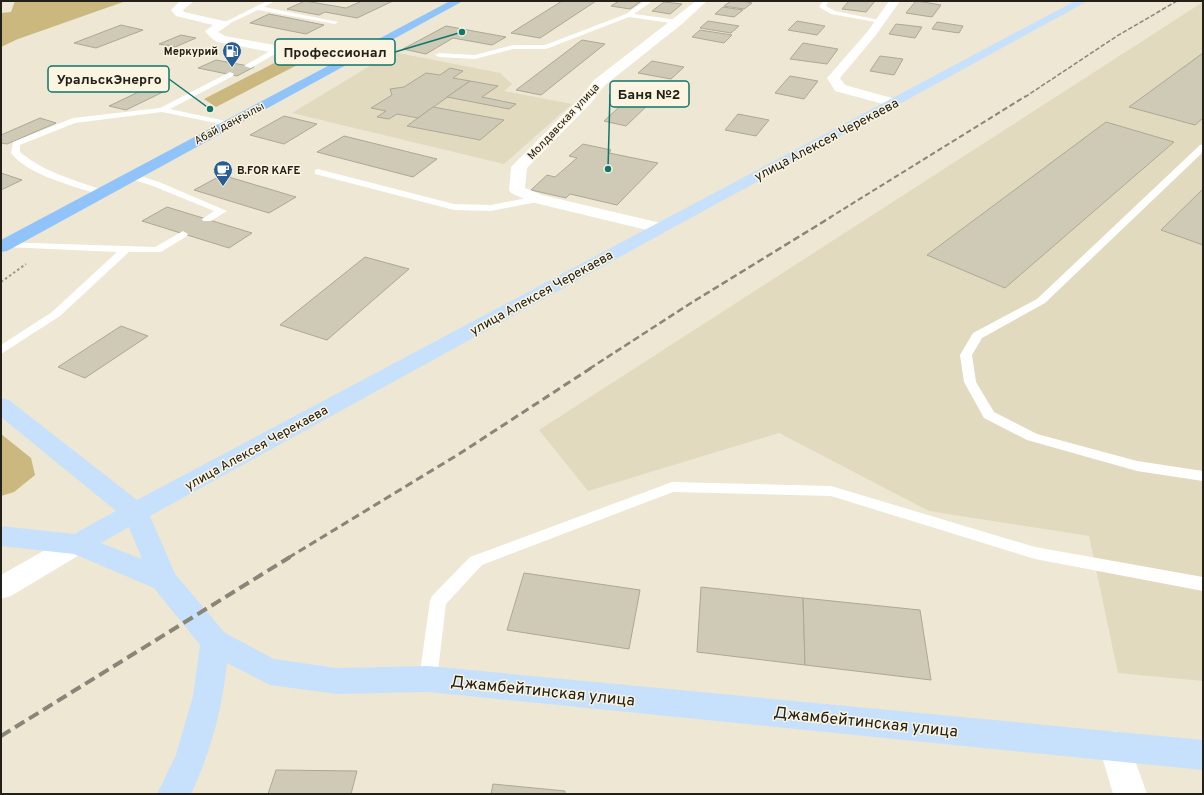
<svg xmlns="http://www.w3.org/2000/svg" width="1204" height="795" viewBox="0 0 1204 795" font-family="Overpass,sans-serif">
<style>
.built{fill:#e2dabf}
.green{fill:#cab87e}
.building{fill:#cfcab6;stroke:#ada895}
.lines{fill:none;stroke-linecap:round;stroke-linejoin:round}
.path{stroke:#9c9889;stroke-width:2;stroke-dasharray:2.5 2.5;stroke-linecap:butt}
.lane{fill:#fff;fill-rule:evenodd}
.street{fill:#fff;fill-rule:evenodd}
.secondary{fill:#c7e1fd;fill-rule:evenodd}
.primary{fill:#8fc3fa;fill-rule:evenodd}
.rail-far4{stroke:#898578;stroke-width:1.5;stroke-dasharray:4.5 2;stroke-linecap:butt}
.rail-far3{stroke:#898578;stroke-width:2;stroke-dasharray:5.5 3;stroke-linecap:butt}
.rail-far2{stroke:#898578;stroke-width:2.5;stroke-dasharray:7 3.5;stroke-linecap:butt}
.rail-far1{stroke:#898578;stroke-width:3;stroke-dasharray:8 4.5;stroke-linecap:butt}
.rail{stroke:#898578;stroke-width:4;stroke-dasharray:11 5.5;stroke-linecap:butt}
.labels{text-anchor:middle;stroke-width:3;stroke-linejoin:round;paint-order:stroke}
.far-poi-label{font-size:11px;font-weight:bold;fill:#222019;stroke:#faf4e0;text-anchor:end}
.far-street-label{font-size:11px;fill:#222019;stroke:#faf4e0}
.street-label{font-size:13px;fill:#222019;stroke:#faf4e0}
.near-street-label{font-size:16px;fill:#222019;stroke:#faf4e0}
.leader{fill:none;stroke:#0f766e;stroke-width:1.5}
.callout-dot{fill:#0f766e;stroke:#faf4e0;stroke-width:1.5}
.callout{fill:#faf4e0;stroke:#0f766e;stroke-width:1.5}
.callout-label{font-size:14px;text-anchor:middle;font-weight:bold;fill:#222019}
</style>
<rect width="100%" height="100%" fill="#ede7d3"/>
<!-- built -->
<g class="built">
<path d="M 1203,2 L 1203,681 L 1118,673 L 1089,536 L 929,511 L 779,433 L 588,491 L 539,430 Z"/>
<path d="M 393,52 L 500,73 L 512,84 L 504,91 L 572,104 L 504,164 L 292,113 Z"/>
</g>
<!-- green -->
<g class="green">
<path d="M 15,1 L 126,1 L 18,39 L 1,47 L 1,13 L 11,12 Z"/>
<path d="M 284,58 L 303,62 L 216,107 L 204,99 Z"/>
<path d="M 1,434 L 31,458 L 35,475 L 14,492 L 1,496 Z"/>
</g>
<!-- building -->
<g class="building">
<path d="M 305,1 L 346,8 L 362,1 L 393,1 L 357,18 L 325,12 L 319,15 L 287,9 Z"/>
<path d="M 562,1 L 596,1 L 540,38 L 511,33 Z"/>
<path d="M 619,1 L 631,1 L 640,2 L 630,9 L 611,6 Z"/>
<path d="M 731,1 L 742,1 L 752,3 L 744,9 L 724,6 Z"/>
<path d="M 849,1 L 875,1 L 866,12 L 842,9 Z"/>
<path d="M 916,1 L 917,1 L 941,5 L 932,17 L 906,13 Z"/>
<path d="M 664,2 L 682,4 L 670,14 L 652,11 Z"/>
<path d="M 723,7 L 743,10 L 734,17 L 715,14 Z"/>
<path d="M 269,14 L 324,25 L 306,34 L 250,23 Z"/>
<path d="M 708,21 L 739,26 L 731,33 L 700,28 Z"/>
<path d="M 797,21 L 825,26 L 817,35 L 788,30 Z"/>
<path d="M 937,22 L 963,26 L 959,33 L 932,29 Z"/>
<path d="M 896,24 L 922,27 L 915,38 L 889,34 Z"/>
<path d="M 121,25 L 143,30 L 96,48 L 74,43 Z"/>
<path d="M 446,26 L 506,37 L 492,45 L 453,38 L 426,54 L 403,49 Z"/>
<path d="M 700,30 L 732,35 L 724,43 L 692,37 Z"/>
<path d="M 181,35 L 196,38 L 175,47 L 159,44 Z"/>
<path d="M 582,40 L 605,44 L 541,95 L 516,90 Z"/>
<path d="M 803,43 L 838,49 L 827,64 L 790,59 Z"/>
<path d="M 1203,53 L 1203,118 L 1195,125 L 1129,107 Z"/>
<path d="M 880,56 L 903,59 L 894,75 L 870,71 Z"/>
<path d="M 216,60 L 254,67 L 237,76 L 198,68 Z"/>
<path d="M 652,61 L 684,67 L 671,79 L 638,73 Z"/>
<path d="M 450,68 L 463,71 L 453,78 L 470,81 L 418,118 L 397,114 L 389,119 L 377,117 L 386,111 L 371,108 L 392,95 L 390,89 L 404,87 L 426,73 L 440,75 Z"/>
<path d="M 790,76 L 818,81 L 804,99 L 775,93 Z"/>
<path d="M 470,81 L 498,86 L 482,97 L 516,104 L 509,109 L 447,97 Z"/>
<path d="M 149,87 L 165,91 L 126,110 L 109,106 Z"/>
<path d="M 632,95 L 654,99 L 626,126 L 604,121 Z"/>
<path d="M 433,107 L 504,120 L 480,140 L 407,126 Z"/>
<path d="M 738,114 L 769,120 L 756,136 L 725,130 Z"/>
<path d="M 284,116 L 317,124 L 284,144 L 250,135 Z"/>
<path d="M 40,118 L 56,123 L 7,144 L 1,143 L 1,135 Z"/>
<path d="M 1106,122 L 1174,142 L 1005,288 L 927,255 Z"/>
<path d="M 344,136 L 437,159 L 413,177 L 317,152 Z"/>
<path d="M 583,144 L 611,150 L 609,153 L 658,163 L 617,205 L 570,194 L 566,198 L 531,190 L 547,175 L 555,177 L 577,158 L 569,156 Z"/>
<path d="M 1,173 L 22,180 L 1,190 Z"/>
<path d="M 222,175 L 296,197 L 269,213 L 194,190 Z"/>
<path d="M 1203,189 L 1203,245 L 1161,230 Z"/>
<path d="M 167,207 L 252,233 L 229,248 L 142,221 Z"/>
<path d="M 365,257 L 409,269 L 327,340 L 280,325 Z"/>
<path d="M 121,326 L 148,336 L 85,378 L 58,367 Z"/>
<path d="M 524,573 L 640,590 L 629,649 L 507,630 Z"/>
<path d="M 701,587 L 803,598 L 805,665 L 697,652 Z"/>
<path d="M 803,598 L 920,610 L 931,680 L 805,665 Z"/>
<path d="M 276,770 L 357,771 L 351,794 L 268,794 Z"/>
<path d="M 493,784 L 565,791 L 565,794 L 491,794 Z"/>
</g>
<g class="lines">
<!-- path -->
<path class="path" d="M 1,282 L 26,264"/>
<!-- lane -->
<g class="lane">
<path d="M 267,1 L 275,1 L 264,7 L 338,22 L 335,24 L 258,10 L 226,25 L 221,24 Z"/>
<path d="M 642,1 L 651,2 L 634,14 L 678,20 L 681,22 L 678,24 L 629,17 L 546,49 L 513,49 L 475,59 L 439,57 L 435,55 L 439,53 L 475,55 L 513,45 L 545,45 L 626,14 L 643,2 Z"/>
<path d="M 823,1 L 829,1 L 826,6 L 835,11 L 884,21 L 881,23 L 831,14 L 819,7 Z"/>
<path d="M 275,48 L 282,50 L 251,68 L 244,66 Z"/>
<path d="M 230,72 L 234,74 L 233,76 L 170,109 L 230,122 L 230,126 L 162,112 L 75,123 L 20,145 L 20,152 C 44,172 74,180 103,190 L 105,192 L 103,194 L 97,194 C 71,185 28,175 11,153 L 13,142 L 73,118 L 160,108 Z"/>
<path d="M 1203,144 L 1203,152 L 1045,303 L 982,338 L 972,355 L 976,382 L 994,412 L 1037,434 L 1137,461 L 1203,471 L 1203,481 L 1137,471 L 1027,440 L 984,418 L 964,382 L 960,355 L 973,333 L 1037,299 L 1200,145 Z"/>
<path d="M 318,169 L 454,204 L 491,205 L 537,196 L 542,199 L 537,202 L 491,211 L 454,210 L 315,174 L 315,170 Z"/>
<path d="M 131,173 L 159,182 L 227,211 L 211,221 L 203,221 L 202,219 L 214,211 L 153,186 L 128,178 L 128,174 Z"/>
<path d="M 183,231 L 188,234 L 187,236 L 161,252 L 129,252 L 60,316 L 1,354 L 1,345 L 52,312 L 117,252 L 6,247 L 2,246 L 2,242 L 155,247 Z"/>
<path d="M 672,482 L 831,486 L 1035,547 L 1203,577 L 1203,591 L 1035,559 L 831,496 L 673,492 L 482,565 L 446,604 L 437,679 L 434,685 L 428,687 L 422,685 L 419,679 L 430,601 L 432,596 L 470,557 Z"/>
</g>
<!-- street -->
<g class="street">
<path d="M 194,1 L 183,10 L 184,12 L 228,22 L 230,24 L 218,32 L 225,36 L 344,58 L 350,62 L 344,66 L 217,42 L 210,37 L 205,31 L 213,25 L 176,16 L 171,10 L 180,1 Z"/>
<path d="M 696,1 L 707,1 L 682,24 L 604,86 L 591,103 L 527,168 L 525,188 L 542,195 L 665,224 L 668,228 L 665,232 L 659,233 L 531,202 L 511,193 L 509,190 L 511,167 L 581,97 L 594,80 Z"/>
<path d="M 889,1 L 900,1 L 876,35 L 840,78 L 845,85 L 899,100 L 901,103 L 899,106 L 894,107 L 835,91 L 827,78 L 868,31 Z"/>
<path d="M 77,534 L 86,537 L 90,544 L 86,551 L 11,596 L 1,599 L 1,575 L 68,537 Z"/>
<path d="M 1115,731 L 1126,735 L 1147,794 L 1113,794 L 1099,746 L 1104,735 Z"/>
</g>
<!-- secondary -->
<path class="secondary" d="M 1075,1 L 1088,1 L 665,232 L 150,516 L 175,574 L 225,633 L 274,659 L 337,668 L 428,666 L 1203,740 L 1203,770 L 428,692 L 337,694 L 270,685 L 227,663 C 222,710 211,751 191,794 L 157,794 L 176,755 L 193,696 L 200,645 L 154,588 L 74,554 L 1,546 L 1,526 L 74,534 L 116,511 L 1,417 L 1,398 L 9,400 L 137,500 ZM 129,527 L 142,559 L 101,543 Z"/>
<!-- primary -->
<path class="primary" d="M 450,1 L 463,1 L 7,251 L 1,252 L 1,240 Z"/>
<!-- rail-far4 -->
<path class="rail-far4" d="M 1025,97 L 1117,36 L 1177,1"/>
<!-- rail-far3 -->
<path class="rail-far3" d="M 829,218 L 1026,96"/>
<!-- rail-far2 -->
<path class="rail-far2" d="M 589,369 L 691,303 L 831,217"/>
<!-- rail-far1 -->
<path class="rail-far1" d="M 288,558 L 459,454 L 591,368"/>
<!-- rail -->
<path class="rail" d="M 1,736 L 290,557"/>
</g>
<!-- icons -->
<defs>
<g id="fuel-pin" transform="scale(1)"><path d="M0 17L-7.5 6A9.5 9.5 0 1 1 7.5 6Z" fill="#275c95" stroke="#faf4e0"/><path d="M-5.5-6h7V0h2V4h1.3V-2.5L3-4.5l.8-.8L6-3V5H2.5V1h-1V6h-7ZM-4.2-4.7v3.2H.2V-4.7Z" fill="#fff"/></g>
<g id="cafe-pin" transform="scale(1)"><path d="M0 17L-7.5 6A9.5 9.5 0 1 1 7.5 6Z" fill="#275c95" stroke="#faf4e0"/><path d="M-5.5-4.5H6V0H3Q3 3.5 0 3.5H-2.5Q-5.5 3.5-5.5 0ZM3-3.2v2h1.7v-2ZM-6 4.5H4V6H-6Z" fill="#fff"/></g>
</defs>
<g fill-rule="evenodd">
<use href="#fuel-pin" x="232" y="51"/>
<use href="#cafe-pin" x="223" y="170"/>
</g>
<g class="labels">
<!-- far-poi labels -->
<g class="far-poi-label">
<text x="218" y="55">Меркурий</text>
<text x="237" y="174" text-anchor="start">B.FOR KAFE</text>
</g>
<!-- far-street labels -->
<g class="far-street-label">
<text transform="translate(563 121) rotate(-47)" y="4">Молдавская улица</text>
<text transform="translate(229 123) rotate(-28)" y="4">Абай даңғылы</text>
</g>
<!-- street labels -->
<g class="street-label">
<text transform="translate(826 139) rotate(-28)" y="5">улица Алексея Черекаева</text>
<text transform="translate(541 292) rotate(-29)" y="5">улица Алексея Черекаева</text>
<text transform="translate(256 447) rotate(-29)" y="5">улица Алексея Черекаева</text>
</g>
<!-- near-street labels -->
<g class="near-street-label">
<text transform="translate(543 690) rotate(6)" y="6">Джамбейтинская улица</text>
<text transform="translate(866 721) rotate(6)" y="6">Джамбейтинская улица</text>
</g>
</g>
<!-- callouts -->
<path class="leader" d="M462 32L395 52M210 109L169 79M608 169L610 94"/>
<g class="callout-dot">
<circle cx="462" cy="32" r="4"/>
<circle cx="210" cy="109" r="4"/>
<circle cx="608" cy="169" r="4"/>
</g>
<g class="callout">
<rect x="275" y="39" width="120" height="26" rx="4"/>
<rect x="48" y="66" width="121" height="26" rx="4"/>
<rect x="610" y="81" width="79" height="26" rx="4"/>
</g>
<g class="callout-label">
<text x="335" y="57">Профессионал</text>
<text x="109" y="84">УральскЭнерго</text>
<text x="649" y="99">Баня №2</text>
</g>
<!-- border -->
<rect width="1204" height="795" fill="none" stroke="#222019" stroke-width="4"/>
</svg>
